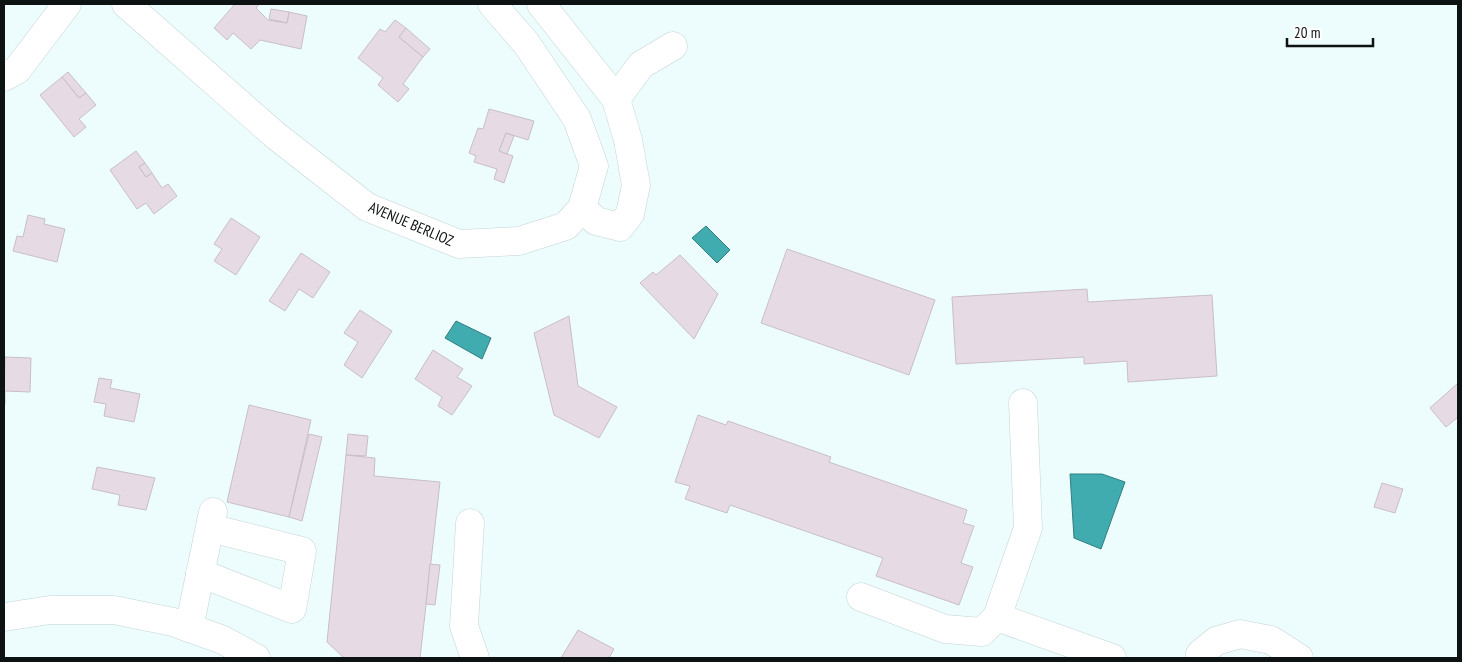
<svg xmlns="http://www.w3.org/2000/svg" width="1462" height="662" viewBox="0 0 1462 662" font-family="'PT Sans Narrow',sans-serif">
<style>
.water{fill:#40acaf;stroke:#317e80}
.building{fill:#e6dbe4;stroke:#c9bec6}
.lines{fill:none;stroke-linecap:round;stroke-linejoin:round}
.minor-casing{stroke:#c4d4d4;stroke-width:29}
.minor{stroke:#fff;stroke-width:28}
.labels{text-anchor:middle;stroke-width:4.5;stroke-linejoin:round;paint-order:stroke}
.street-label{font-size:15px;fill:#0d1213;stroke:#fff}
</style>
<rect width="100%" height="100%" fill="#edfdfd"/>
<!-- water -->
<g class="water">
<path d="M 706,226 L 730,250 L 717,263 L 692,238 Z"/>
<path d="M 456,321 L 491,338 L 482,359 L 445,338 Z"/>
<path d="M 1070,474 L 1102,474 L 1125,482 L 1101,549 L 1074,538 Z"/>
</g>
<!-- building -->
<g class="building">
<path d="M 235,4 L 259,4 L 256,8 L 268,20 L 287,23 L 289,12 L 307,16 L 301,49 L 260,40 L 251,49 L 233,33 L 227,40 L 214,28 Z"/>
<path d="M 271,9 L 289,12 L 287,23 L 269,19 Z"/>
<path d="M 395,20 L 406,28 L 399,37 L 423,57 L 403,84 L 409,89 L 398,102 L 378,85 L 383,78 L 358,58 L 380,29 L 385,32 Z"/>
<path d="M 406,28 L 430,49 L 423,57 L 399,37 Z"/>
<path d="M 68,72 L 86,93 L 79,98 L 62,77 Z"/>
<path d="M 62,77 L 79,98 L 86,93 L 96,105 L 79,119 L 86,127 L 74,137 L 40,95 Z"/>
<path d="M 489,109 L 534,121 L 528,140 L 506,133 L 499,151 L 513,156 L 504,183 L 494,179 L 497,169 L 474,162 L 476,156 L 469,153 L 478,128 L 483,129 Z"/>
<path d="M 506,133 L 514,136 L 507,154 L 499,151 Z"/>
<path d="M 136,151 L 145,163 L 139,167 L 146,177 L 152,173 L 162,188 L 168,184 L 177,196 L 154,214 L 146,203 L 137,209 L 110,170 Z"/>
<path d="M 145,163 L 152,173 L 146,177 L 139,167 Z"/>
<path d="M 28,215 L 45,219 L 44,224 L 65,229 L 57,262 L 13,251 L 17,236 L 23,237 Z"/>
<path d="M 231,218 L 260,237 L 236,275 L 214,261 L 222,249 L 214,244 Z"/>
<path d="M 787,249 L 935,300 L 909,375 L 761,323 Z"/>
<path d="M 301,253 L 330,272 L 313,298 L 299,289 L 285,311 L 269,301 Z"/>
<path d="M 680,255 L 718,294 L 694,339 L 640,283 L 653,272 L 656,275 Z"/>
<path d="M 1087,289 L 1088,302 L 1212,295 L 1217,376 L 1128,382 L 1127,361 L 1084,364 L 1084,357 L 956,364 L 952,297 Z"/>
<path d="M 360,310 L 392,331 L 362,378 L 344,365 L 358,342 L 344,333 Z"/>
<path d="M 569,316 L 578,386 L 617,407 L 599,438 L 554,415 L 534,333 Z"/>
<path d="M 433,350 L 463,369 L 457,377 L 472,386 L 452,415 L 438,406 L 442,397 L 415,379 Z"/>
<path d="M 5,357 L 31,358 L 30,392 L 5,391 L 5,404 L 4,404 Z"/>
<path d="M 99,378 L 112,380 L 110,388 L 140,394 L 134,422 L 104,416 L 106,404 L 94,402 Z"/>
<path d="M 1458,383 L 1458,417 L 1446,427 L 1430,408 Z"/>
<path d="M 249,405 L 311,420 L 289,517 L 227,502 Z"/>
<path d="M 698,415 L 726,425 L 728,421 L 831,457 L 829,462 L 967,510 L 963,523 L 974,526 L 961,563 L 973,567 L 959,605 L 876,576 L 883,558 L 730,505 L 727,513 L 685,499 L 690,486 L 675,482 Z"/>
<path d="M 309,434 L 322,437 L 302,521 L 289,517 Z"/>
<path d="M 348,434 L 368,436 L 366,456 L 346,455 Z"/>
<path d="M 346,455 L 375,458 L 374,476 L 440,482 L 420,658 L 344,658 L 327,642 Z"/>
<path d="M 97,467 L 155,478 L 146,510 L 118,505 L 120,495 L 92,489 Z"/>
<path d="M 1382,483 L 1403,489 L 1395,513 L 1374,507 Z"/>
<path d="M 430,564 L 440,565 L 435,605 L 426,604 Z"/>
<path d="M 578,630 L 614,649 L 609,658 L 561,658 Z"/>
</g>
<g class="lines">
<!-- minor casing -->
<g class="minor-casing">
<g id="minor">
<path d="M 126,4 L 275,135 L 367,207 L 459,244 L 519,241 L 566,226 L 582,208 L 594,166 L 577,119 L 526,43 L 492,4"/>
<path d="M 541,4 L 616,99 L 628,140 L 636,185 L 630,214 L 620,227 L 596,221 L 582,208"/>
<path d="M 4,77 L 17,70 L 67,4"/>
<path d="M 616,99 L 641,65 L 673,46"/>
<path d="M 470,523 L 464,626 L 475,658"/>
<path d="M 200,573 L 292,609 L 302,551 L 210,528"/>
<path d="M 861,597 L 945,629 L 982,632 L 997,617 L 1112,658"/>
<path d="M 4,617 L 50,610 L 114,610 L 173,622 L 223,640 L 256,658"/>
<path d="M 997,617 L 1028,528 L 1023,403"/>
<path d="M 189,628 L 213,512"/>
<path d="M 1202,658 L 1200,654 L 1216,641 L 1240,634 L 1271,640 L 1299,658"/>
</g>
</g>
<!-- minor -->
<use href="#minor" class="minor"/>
</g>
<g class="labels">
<!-- street labels -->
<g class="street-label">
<text transform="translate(411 224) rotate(23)" y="5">AVENUE BERLIOZ</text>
</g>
</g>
<!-- border -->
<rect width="1462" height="662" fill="none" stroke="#0d1213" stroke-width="10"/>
<!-- scale -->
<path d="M1287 38v8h86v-8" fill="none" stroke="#0d1213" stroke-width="2.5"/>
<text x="1294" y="38" font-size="15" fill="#0d1213" stroke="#ffffff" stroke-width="4" paint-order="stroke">20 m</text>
</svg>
